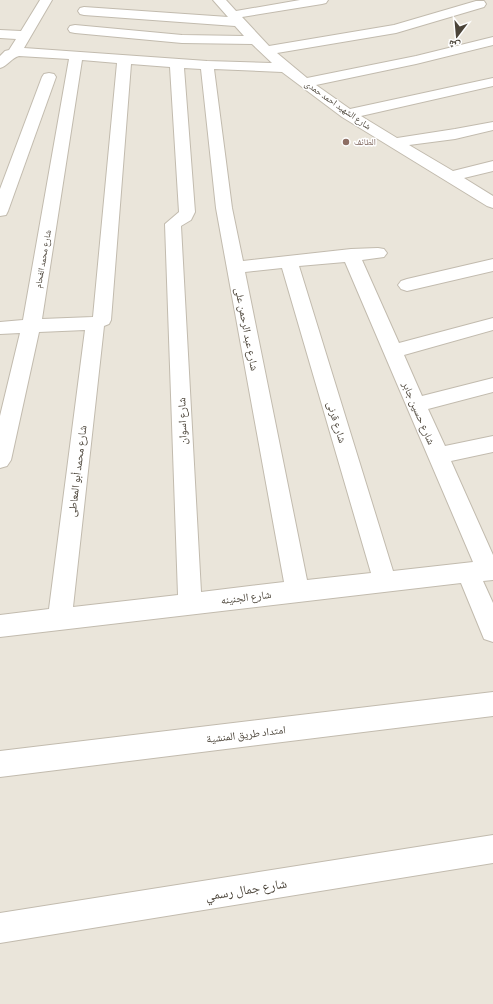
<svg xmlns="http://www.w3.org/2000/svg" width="493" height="1004" viewBox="0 0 493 1004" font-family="'Source Sans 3','Noto Naskh Arabic',sans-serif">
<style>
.residential{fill:#eae5da}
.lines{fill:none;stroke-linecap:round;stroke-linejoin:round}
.minor-casing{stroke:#c2bbae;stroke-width:2}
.minor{fill:#fff;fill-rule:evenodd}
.education-dot{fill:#8d6e63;stroke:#fff;stroke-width:1.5}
.labels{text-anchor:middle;stroke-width:3;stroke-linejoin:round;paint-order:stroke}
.far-street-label{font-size:9px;fill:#4b4439;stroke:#fff}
.far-education-label{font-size:9px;fill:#785e54;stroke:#fff;text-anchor:start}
.street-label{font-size:11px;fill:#4b4439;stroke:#fff}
.near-street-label{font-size:13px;fill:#4b4439;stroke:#fff}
</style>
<rect width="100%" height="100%" fill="#f6f3ec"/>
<!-- residential -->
<rect class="residential" x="0" y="0" width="493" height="1004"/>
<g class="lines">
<!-- minor casing -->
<g class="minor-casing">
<g id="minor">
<path d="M 40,0 L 52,0 L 24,48 L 207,61 L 272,63 L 252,44 L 182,43 L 75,33 L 70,32 L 68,29 L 70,26 L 75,25 L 182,35 L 244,36 L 235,26 L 84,15 L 80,14 L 78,11 L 80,8 L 84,7 L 228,17 L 213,0 L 226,0 L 236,11 L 300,0 L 328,0 L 326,3 L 322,4 L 242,17 L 269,46 L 394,25 L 476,1 L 484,1 L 486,4 L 484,7 L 396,33 L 277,53 L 307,78 L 416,56 L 493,37 L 493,45 L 416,64 L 316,85 L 350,109 L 493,78 L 493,86 L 361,116 L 397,138 L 455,129 L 493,122 L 493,130 L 455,139 L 409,145 L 453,171 L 493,161 L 493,171 L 464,178 L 493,196 L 493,208 L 487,206 L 342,117 L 282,72 L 214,69 L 232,208 L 243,261 L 351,249 L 378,248 L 384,249 L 387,253 L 384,257 L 362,260 L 399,343 L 493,318 L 493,330 L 404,355 L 422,396 L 493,378 L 493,392 L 428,409 L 445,446 L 493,436 L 493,452 L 451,461 L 493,555 L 493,580 L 483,581 L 493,603 L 493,642 L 484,639 L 461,583 L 0,637 L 0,615 L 49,609 L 85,330 L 39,332 L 11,460 L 7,466 L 0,468 L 0,416 L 20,333 L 0,334 L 0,322 L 23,320 L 69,59 L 19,56 C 11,58 8,66 0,68 L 0,56 L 5,51 L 9,50 L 16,39 L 0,38 L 0,30 L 21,31 ZM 82,60 L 117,63 L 93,317 L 42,319 ZM 131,64 L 170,67 L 179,212 L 165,224 L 178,595 L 73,607 L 104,326 L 109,324 L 111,320 ZM 184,68 L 201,69 L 216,208 L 284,582 L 201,592 L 181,226 L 191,220 L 195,212 ZM 345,262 L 473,562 L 393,571 L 299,266 ZM 282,268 L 371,573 L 307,580 L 245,272 Z"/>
<path d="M 49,73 L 54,74 L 56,77 L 8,211 L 6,215 L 0,216 L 0,189 L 42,77 L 44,74 Z"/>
<path d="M 493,259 L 493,271 L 407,291 L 401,289 L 398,285 L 401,281 L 407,279 Z"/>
<path d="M 493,692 L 493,716 L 0,777 L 0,751 Z"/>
<path d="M 493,835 L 493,863 L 0,943 L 0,913 Z"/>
</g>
</g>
<!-- minor -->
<use href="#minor" class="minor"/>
</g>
<!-- markers -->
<circle class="education-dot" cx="346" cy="142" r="4"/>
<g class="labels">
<!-- far-street labels -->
<g class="far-street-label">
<text transform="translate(338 105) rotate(35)" y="3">شارع الشهيد احمد حمدى</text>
<text transform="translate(43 259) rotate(-80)" y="3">شارع محمد الفحام</text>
</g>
<!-- far-education labels -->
<g class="far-education-label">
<text x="354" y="145">الطائف</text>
</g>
<!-- street labels -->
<g class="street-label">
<text transform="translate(247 329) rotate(79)" y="4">شارع عبد الرحمن على</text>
<text transform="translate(419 413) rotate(67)" y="4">شارع حسين جابر</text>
<text transform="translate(182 421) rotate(-92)" y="4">شارع اسوان</text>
<text transform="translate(337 422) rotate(73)" y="4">شارع قرنى</text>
<text transform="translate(77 471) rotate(-83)" y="4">شارع محمد أبو المعاطى</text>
<text transform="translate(246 597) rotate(-7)" y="4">شارع الجنينه</text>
<text transform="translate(246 734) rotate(-7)" y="4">امتداد طريق المنشية</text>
</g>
<!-- near-street labels -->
<g class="near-street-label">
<text transform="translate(246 889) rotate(-9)" y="5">شارع جمال رسمي</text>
</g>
</g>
<!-- north arrow -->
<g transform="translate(457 36) rotate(196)" stroke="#ffffff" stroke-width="3" paint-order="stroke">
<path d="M0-3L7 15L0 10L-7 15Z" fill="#4b4439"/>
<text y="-6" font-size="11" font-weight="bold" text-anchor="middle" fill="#4b4439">ش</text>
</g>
</svg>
